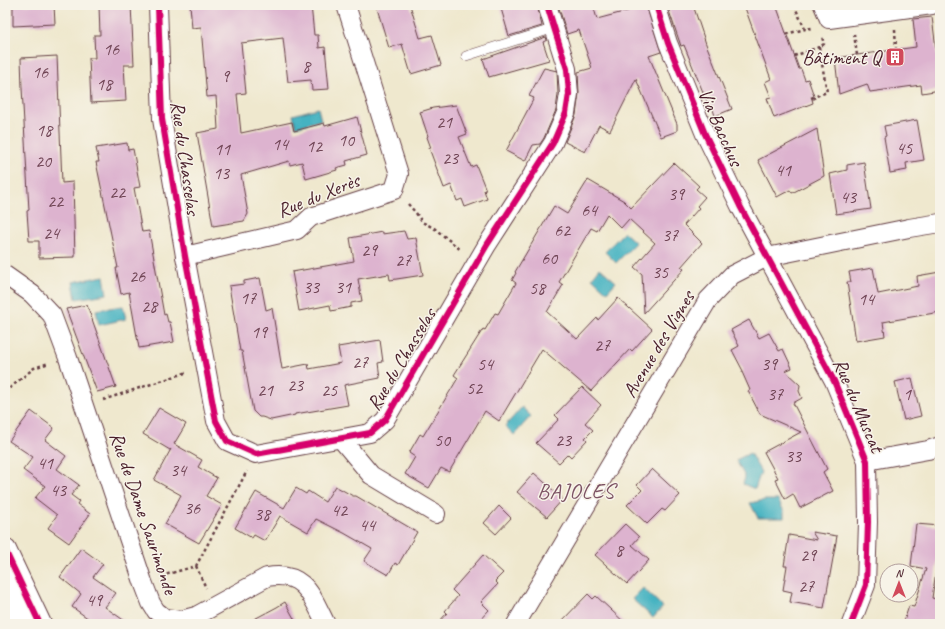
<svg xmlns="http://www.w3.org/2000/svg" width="945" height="629" viewBox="0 0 945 629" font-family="Caveat,sans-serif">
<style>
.water{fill:#44b2c1;stroke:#476876}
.building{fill:#ddb3cf}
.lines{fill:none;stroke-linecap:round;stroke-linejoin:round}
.service-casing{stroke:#633d43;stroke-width:10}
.minor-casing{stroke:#633d43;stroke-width:20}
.secondary-casing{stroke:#633d43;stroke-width:24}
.path{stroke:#633d43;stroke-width:2.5;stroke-dasharray:3 3;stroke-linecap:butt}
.service{stroke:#fff;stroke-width:9}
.minor{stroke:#fff;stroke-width:18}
.secondary{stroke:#fff;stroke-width:22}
.cycleway-casing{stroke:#f7f3e8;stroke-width:8}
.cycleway{stroke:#d6006c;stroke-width:6}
.labels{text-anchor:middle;stroke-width:3;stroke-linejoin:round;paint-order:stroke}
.number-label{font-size:18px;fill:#6f4454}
.poi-label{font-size:20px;fill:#4a1f2b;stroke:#f7f3e8;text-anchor:end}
.street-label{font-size:20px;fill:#4a1f2b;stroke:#f7f3e8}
.quarter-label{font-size:22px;letter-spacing:1px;fill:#7d5364;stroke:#f7f3e8}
</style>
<rect width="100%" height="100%" fill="#f7f3e8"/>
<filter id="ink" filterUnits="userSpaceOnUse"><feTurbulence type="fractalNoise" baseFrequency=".025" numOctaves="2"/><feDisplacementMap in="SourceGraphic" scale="8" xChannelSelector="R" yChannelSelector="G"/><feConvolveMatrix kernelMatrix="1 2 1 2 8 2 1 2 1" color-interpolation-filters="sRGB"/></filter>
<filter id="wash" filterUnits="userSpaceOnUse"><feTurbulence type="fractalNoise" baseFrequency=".012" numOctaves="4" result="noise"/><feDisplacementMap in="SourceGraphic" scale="16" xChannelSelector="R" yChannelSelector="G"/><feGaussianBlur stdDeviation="0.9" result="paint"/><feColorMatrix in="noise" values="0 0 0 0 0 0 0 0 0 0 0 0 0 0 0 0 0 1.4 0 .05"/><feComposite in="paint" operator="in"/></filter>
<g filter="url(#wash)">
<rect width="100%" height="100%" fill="#efe8ce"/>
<!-- water -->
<g class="water">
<path d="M 318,108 L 321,120 L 296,127 L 293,115 Z"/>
<path d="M 624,232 L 636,243 L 616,263 L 605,252 Z"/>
<path d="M 600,268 L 616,282 L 607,292 L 592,278 Z"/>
<path d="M 104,276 L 107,294 L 76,299 L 73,282 Z"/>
<path d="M 123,306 L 126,319 L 99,325 L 96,310 Z"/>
<path d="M 522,407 L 531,416 L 514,435 L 505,426 Z"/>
<path d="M 750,453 L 761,472 L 755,489 L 743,484 L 745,477 L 736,460 Z"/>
<path d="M 765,500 L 778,500 L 784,511 L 784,518 L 758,518 L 750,503 Z"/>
<path d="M 643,588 L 663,607 L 653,618 L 632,599 Z"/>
</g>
<g id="blocks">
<!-- building -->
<g class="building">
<path d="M 13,5 L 54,5 L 55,24 L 13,26 Z"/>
<path d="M 99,5 L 131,5 L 134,65 L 124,65 L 126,101 L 91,103 L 89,58 L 95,58 L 94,35 L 100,35 Z"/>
<path d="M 190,5 L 311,5 L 314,35 L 318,35 L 319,48 L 325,47 L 329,89 L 312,90 L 311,80 L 288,82 L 283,38 L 241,43 L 246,93 L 237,94 L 241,133 L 292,122 L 294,131 L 324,123 L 325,126 L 357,117 L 367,155 L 346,161 L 347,165 L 336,168 L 337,170 L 306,179 L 302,162 L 290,165 L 289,161 L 241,175 L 248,214 L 244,221 L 213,226 L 197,133 L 218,129 L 216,96 L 207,97 L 201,27 L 192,28 Z"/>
<path d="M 376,5 L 410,5 L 420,38 L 432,35 L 441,65 L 411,74 L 402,44 L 389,48 Z"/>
<path d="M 500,5 L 537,5 L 542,26 L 509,36 Z"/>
<path d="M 558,5 L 593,5 L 597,19 L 631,10 L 629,5 L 646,5 L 661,52 L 649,56 L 677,124 L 677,131 L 661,137 L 636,79 L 610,131 L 599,125 L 585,152 L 565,142 L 576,115 L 579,93 L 578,72 L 592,68 L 579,30 L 567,34 Z"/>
<path d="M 667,5 L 693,5 L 706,44 L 732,109 L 715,116 L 712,106 L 709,107 L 684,45 L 681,46 Z"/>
<path d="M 744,5 L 776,5 L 799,69 L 801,69 L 805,80 L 808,79 L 815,99 L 812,99 L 813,103 L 774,118 L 767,98 L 771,97 L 765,82 L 771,79 Z"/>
<path d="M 932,17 L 940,81 L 940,90 L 922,93 L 921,85 L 870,92 L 867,84 L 839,94 L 835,58 L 916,47 L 913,19 Z"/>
<path d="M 546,37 L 547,40 L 543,42 L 549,60 L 489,77 L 483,59 Z"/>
<path d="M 57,56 L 62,183 L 73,182 L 75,257 L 39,258 L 39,241 L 29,241 L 27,211 L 29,210 L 22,88 L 21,58 Z"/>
<path d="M 544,68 L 557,71 L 558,94 L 556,110 L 544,138 L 540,144 L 533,145 L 525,161 L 506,151 L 534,98 L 529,96 Z"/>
<path d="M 456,105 L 467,134 L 459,137 L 471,167 L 476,165 L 486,190 L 484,190 L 487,199 L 465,207 L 462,199 L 457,201 L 451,185 L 444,188 L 429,148 L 431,148 L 427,137 L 428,136 L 420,112 L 433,108 Z"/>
<path d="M 917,120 L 924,160 L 906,163 L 907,170 L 890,173 L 884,137 L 886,136 L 884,126 Z"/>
<path d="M 817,129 L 824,176 L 792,193 L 790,190 L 777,197 L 758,160 Z"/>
<path d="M 127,143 L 128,150 L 133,149 L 140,187 L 134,188 L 142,232 L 149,231 L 164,315 L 166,314 L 168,322 L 170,322 L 174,342 L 139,348 L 129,292 L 121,294 L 116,268 L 118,268 L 96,162 L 99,162 L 96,148 Z"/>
<path d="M 864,162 L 871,209 L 836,214 L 830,174 L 847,170 L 847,165 Z"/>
<path d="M 674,163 L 699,186 L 696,189 L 705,197 L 697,206 L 699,208 L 684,225 L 702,243 L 681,267 L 684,269 L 644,313 L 642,274 L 634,267 L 655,243 L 629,219 L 621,228 L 607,214 L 597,231 L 591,228 L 559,282 L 563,285 L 547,312 L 577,339 L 597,318 L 598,320 L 618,298 L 652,329 L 632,351 L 630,349 L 591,391 L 542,349 L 499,421 L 485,411 L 449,472 L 441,468 L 429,488 L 405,474 L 415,457 L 409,453 L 420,434 L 423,436 L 458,378 L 454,375 L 483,329 L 485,330 L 495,313 L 498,314 L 516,283 L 512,280 L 516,273 L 515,272 L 554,206 L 567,214 L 588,180 L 624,201 L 631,208 Z"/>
<path d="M 404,231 L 407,239 L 416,238 L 423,275 L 390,280 L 389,274 L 358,279 L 362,301 L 351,303 L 351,307 L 331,311 L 330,305 L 299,311 L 292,272 L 354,261 L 350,238 L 382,232 L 382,234 Z"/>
<path d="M 873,268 L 878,294 L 918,286 L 917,276 L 940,272 L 940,312 L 883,322 L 885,336 L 856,341 L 847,282 L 851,282 L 849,272 Z"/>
<path d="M 260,278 L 266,310 L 272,308 L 282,369 L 308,364 L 309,369 L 341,363 L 338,347 L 380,340 L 383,362 L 378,363 L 380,378 L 344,385 L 348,405 L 295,414 L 295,415 L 271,420 L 262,417 L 259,417 L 253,411 L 242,351 L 240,351 L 229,286 L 244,284 L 244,281 Z"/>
<path d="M 87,305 L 116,387 L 97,392 L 66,309 Z"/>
<path d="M 749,320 L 759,338 L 769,333 L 779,351 L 783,349 L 792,368 L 785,371 L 800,385 L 799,391 L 802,398 L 793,403 L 827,469 L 823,472 L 833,491 L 800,508 L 793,494 L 785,499 L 775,479 L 778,478 L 764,452 L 801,432 L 760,414 L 748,391 L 750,390 L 742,372 L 743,371 L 732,350 L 739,346 L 731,330 Z"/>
<path d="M 912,378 L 921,416 L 904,420 L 895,382 Z"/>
<path d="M 582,387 L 601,405 L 585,423 L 593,430 L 585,438 L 587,440 L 571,457 L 568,454 L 559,463 L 536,443 L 559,419 L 555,415 Z"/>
<path d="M 159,408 L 186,424 L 174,444 L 202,460 L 198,467 L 217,478 L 206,496 L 222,505 L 199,543 L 165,524 L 181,495 L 154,480 L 171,449 L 170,450 L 143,434 Z"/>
<path d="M 31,411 L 54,428 L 45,440 L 66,456 L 57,469 L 79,485 L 71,495 L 79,501 L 77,504 L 90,514 L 69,543 L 48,528 L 57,515 L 35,498 L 45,486 L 23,470 L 33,457 L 9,441 Z"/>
<path d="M 652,469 L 680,495 L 665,511 L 662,509 L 647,524 L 627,505 L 642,490 L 637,485 Z"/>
<path d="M 534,473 L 563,499 L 547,517 L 517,492 Z"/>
<path d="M 335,486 L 353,496 L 356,496 L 417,532 L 398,565 L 395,563 L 388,575 L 364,561 L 372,549 L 344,533 L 316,519 L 308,532 L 280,516 L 265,541 L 254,535 L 252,538 L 235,528 L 256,492 L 284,508 L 296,488 L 306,494 L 308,491 L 325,502 Z"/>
<path d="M 499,506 L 511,518 L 496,534 L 484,523 Z"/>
<path d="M 625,524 L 639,537 L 632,545 L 649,560 L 627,584 L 595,555 Z"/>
<path d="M 916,524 L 940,526 L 940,558 L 938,558 L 932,598 L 940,600 L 940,608 L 938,614 L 940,615 L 940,624 L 903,624 L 909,606 L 914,607 L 926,569 L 911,566 Z"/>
<path d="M 812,532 L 837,536 L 824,608 L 790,602 L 792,592 L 783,590 L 787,566 L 784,566 L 789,535 L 817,540 Z"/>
<path d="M 81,548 L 103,564 L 93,577 L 116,593 L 105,607 L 129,624 L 96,624 L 72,607 L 81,594 L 60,577 Z"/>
<path d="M 483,555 L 503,573 L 495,581 L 498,584 L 481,602 L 489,610 L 476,624 L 437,624 L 447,613 L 445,611 L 458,596 L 452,590 Z"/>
<path d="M 588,594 L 593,599 L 596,596 L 626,624 L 559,624 Z"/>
<path d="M 285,602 L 297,624 L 245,624 L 277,607 Z"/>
</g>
</g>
</g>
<g filter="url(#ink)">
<use href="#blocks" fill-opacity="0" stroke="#633d43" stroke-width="1"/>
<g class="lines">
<!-- service casing -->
<g class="service-casing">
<path id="service" d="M 466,56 L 555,28"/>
</g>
<!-- minor casing -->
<g class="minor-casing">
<g id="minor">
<path d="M 158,5 L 162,119 L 185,256 L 216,421 L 227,441 L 256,454 L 370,433 L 385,420 L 487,245 L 553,143 L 566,113 L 569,94 L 567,69 L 547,5"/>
<path d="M 656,5 L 668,43 L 705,134 L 740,206 L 834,381 L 867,461 L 868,522 L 866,585 L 851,624"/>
<path d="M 823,5 L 829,19 L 932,5"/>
<path d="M 185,256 L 297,230 L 311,217 L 394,190 L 399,174 L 346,5"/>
<path d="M 5,275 L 32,294 L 52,315 L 68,358 L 143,582 L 151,603 L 156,611 L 165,618 L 181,620 L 196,616 L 267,577 C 305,570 312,597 326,624"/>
<path d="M 341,439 L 371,475 L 436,514"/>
<path d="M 867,461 L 928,450 L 940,446"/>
<path d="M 516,624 L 708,300 L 732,275 L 767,257 L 909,228 L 940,223"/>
</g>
</g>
<!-- secondary casing -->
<g class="secondary-casing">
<g id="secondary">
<path d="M 5,550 L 40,624"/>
<path d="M 5,585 L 22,624"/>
</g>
</g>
<!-- path -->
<g class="path">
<path d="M 794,5 L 805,29 L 812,28"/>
<path d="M 895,29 L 896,49"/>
<path d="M 786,34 L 805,29"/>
<path d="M 854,34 L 857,55"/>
<path d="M 794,56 L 819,47"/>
<path d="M 811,98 L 827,92 L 819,47 L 824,44 L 822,37"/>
<path d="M 408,204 L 416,213 L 422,222 L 434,228 L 461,250"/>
<path d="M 5,392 L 34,368 L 49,363"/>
<path d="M 103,400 L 188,372"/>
<path d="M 196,566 L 206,588"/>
<path d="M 161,576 L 196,566 L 247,471"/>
</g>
<!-- service -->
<use href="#service" class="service"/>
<!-- minor -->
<use href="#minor" class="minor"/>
<!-- secondary -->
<use href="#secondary" class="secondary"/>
<!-- cycleway casing -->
<g class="cycleway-casing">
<g id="cycleway">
<path d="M 158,5 L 162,119 L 185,256 L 216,421 L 227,441 L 256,454 L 370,433 L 385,420 L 487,245 L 553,143 L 566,113 L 569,94 L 567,69 L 547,5"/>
<path d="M 656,5 L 668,43 L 705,134 L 740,206 L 834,381 L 867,461 L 868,522 L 866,585 L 851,624"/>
<path d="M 5,550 L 40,624"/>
</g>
</g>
<!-- cycleway -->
<use href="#cycleway" class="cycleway"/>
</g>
</g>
<!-- icons -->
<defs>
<g id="building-square" transform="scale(1)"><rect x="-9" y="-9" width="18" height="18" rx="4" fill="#d1495b" stroke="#f7f3e8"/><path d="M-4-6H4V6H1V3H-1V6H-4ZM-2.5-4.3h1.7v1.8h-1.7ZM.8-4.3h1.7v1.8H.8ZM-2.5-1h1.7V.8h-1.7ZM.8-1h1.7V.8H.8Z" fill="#fff"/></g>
</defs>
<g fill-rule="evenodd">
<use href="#building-square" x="895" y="57"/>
</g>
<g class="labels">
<!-- number labels -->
<g class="number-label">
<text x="111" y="55">16</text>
<text x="306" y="72">8</text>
<text x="40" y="78">16</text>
<text x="225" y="82">9</text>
<text x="104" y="90">18</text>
<text x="444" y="128">21</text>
<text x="44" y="136">18</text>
<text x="346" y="146">10</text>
<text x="280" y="150">14</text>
<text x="314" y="152">12</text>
<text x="904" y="154">45</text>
<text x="222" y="155">11</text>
<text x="450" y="164">23</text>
<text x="43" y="167">20</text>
<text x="783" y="176">41</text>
<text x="221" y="179">13</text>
<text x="117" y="198">22</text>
<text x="676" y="200">39</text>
<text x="848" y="203">43</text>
<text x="55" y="207">22</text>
<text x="589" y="216">64</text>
<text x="562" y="236">62</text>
<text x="51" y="239">24</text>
<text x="670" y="241">37</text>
<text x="369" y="256">29</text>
<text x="549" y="264">60</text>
<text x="403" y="266">27</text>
<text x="660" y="278">35</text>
<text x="137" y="282">26</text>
<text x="311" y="293">33</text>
<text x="343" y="293">31</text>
<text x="537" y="294">58</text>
<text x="248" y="304">17</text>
<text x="866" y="305">14</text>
<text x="149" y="312">28</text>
<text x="259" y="338">19</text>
<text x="602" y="351">27</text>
<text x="360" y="368">27</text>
<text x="485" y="370">54</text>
<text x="769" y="370">39</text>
<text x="295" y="391">23</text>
<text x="474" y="394">52</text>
<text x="265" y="396">21</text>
<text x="329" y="396">25</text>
<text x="775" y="400">37</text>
<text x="907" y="400">1</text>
<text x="442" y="446">50</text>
<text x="563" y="446">23</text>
<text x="793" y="462">33</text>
<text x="45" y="469">41</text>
<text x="178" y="476">34</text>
<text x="58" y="496">43</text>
<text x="192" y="514">36</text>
<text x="339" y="516">42</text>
<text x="262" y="520">38</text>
<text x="367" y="531">44</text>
<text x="619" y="556">8</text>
<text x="808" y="561">29</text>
<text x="806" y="592">27</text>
<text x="94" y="606">49</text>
</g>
<!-- poi labels -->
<g class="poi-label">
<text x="881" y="64">Bâtiment Q</text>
</g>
<!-- street labels -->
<g class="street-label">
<text transform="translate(721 127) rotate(66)" y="7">Via Bacchus</text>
<text transform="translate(186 158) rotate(82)" y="7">Rue du Chasselas</text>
<text transform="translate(318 195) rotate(-22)" y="7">Rue du Xerès</text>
<text transform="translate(658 344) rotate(-59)" y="7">Avenue des Vignes</text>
<text transform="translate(401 359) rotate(-59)" y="7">Rue du Chasselas</text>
<text transform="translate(859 405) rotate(67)" y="7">Rue du Muscat</text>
<text transform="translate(144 513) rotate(71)" y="7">Rue de Dame Saurimonde</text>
</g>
<!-- quarter labels -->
<g class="quarter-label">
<text x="576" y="498">BAJOLES</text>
</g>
</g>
<!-- margin -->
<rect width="945" height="629" fill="none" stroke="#f7f3e8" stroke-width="20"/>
<!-- north arrow -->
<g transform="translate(899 583)"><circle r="19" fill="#f7f3e8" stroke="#b29e9c"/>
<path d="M0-3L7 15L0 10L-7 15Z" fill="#d1495b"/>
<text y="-6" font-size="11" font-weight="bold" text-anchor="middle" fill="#4a1f2b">N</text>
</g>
</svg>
